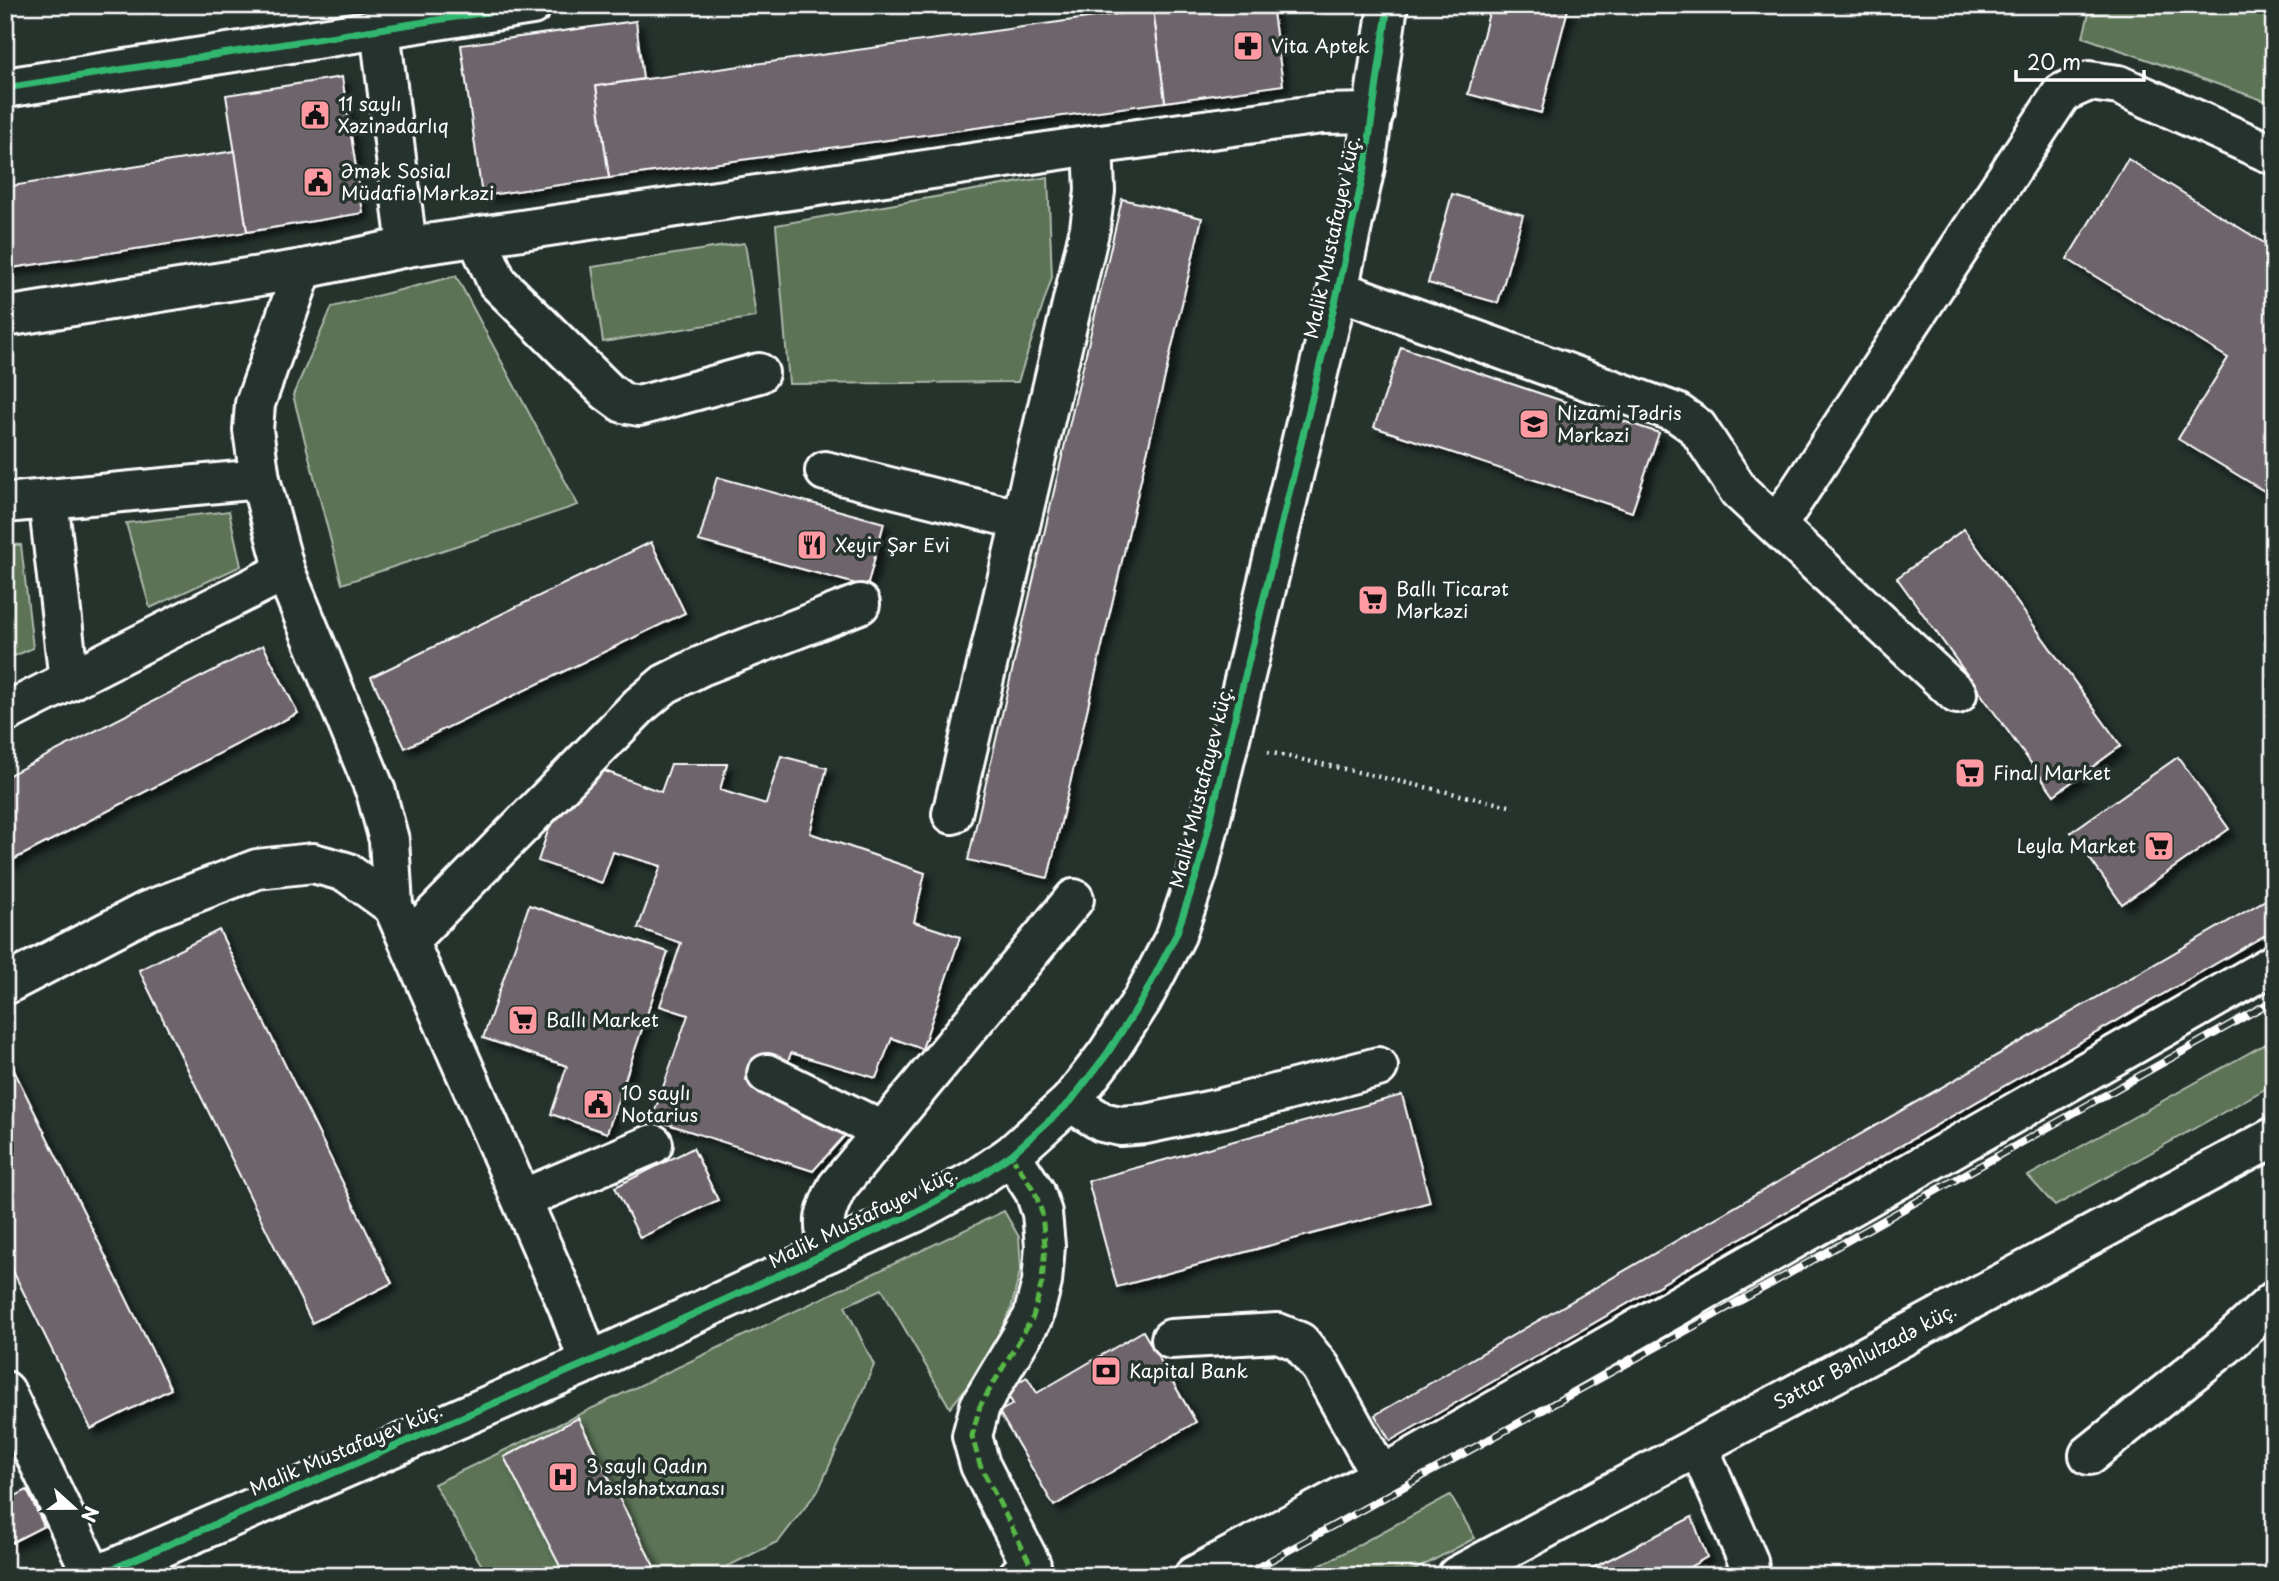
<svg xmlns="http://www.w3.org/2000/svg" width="2279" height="1581" viewBox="0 0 2279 1581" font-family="'Playpen Sans',sans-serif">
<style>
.green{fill:#5b7357;stroke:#adb9ab;stroke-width:2}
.building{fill:#6e656c;stroke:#fff;stroke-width:2;filter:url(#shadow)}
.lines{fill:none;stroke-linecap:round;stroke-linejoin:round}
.minor-casing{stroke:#fff;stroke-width:44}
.major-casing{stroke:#fff;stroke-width:44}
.path{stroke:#fff;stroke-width:4.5;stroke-dasharray:2 5;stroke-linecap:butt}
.minor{stroke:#26332d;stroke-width:38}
.major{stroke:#26332d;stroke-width:38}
.rail-casing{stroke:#fff;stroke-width:8}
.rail{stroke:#26332d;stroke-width:5;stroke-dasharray:16;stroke-linecap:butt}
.quiet{stroke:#58b947;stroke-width:5;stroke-dasharray:10 5;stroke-linecap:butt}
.cycleway-casing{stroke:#26332d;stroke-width:11}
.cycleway{stroke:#33b770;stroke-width:7}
.labels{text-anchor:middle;stroke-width:7;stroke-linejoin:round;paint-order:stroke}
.poi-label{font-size:19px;fill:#fff;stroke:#26332d;text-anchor:start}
.street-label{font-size:19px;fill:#fff;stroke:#26332d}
</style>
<defs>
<filter id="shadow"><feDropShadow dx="6" dy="6" stdDeviation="3.5" flood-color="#0009"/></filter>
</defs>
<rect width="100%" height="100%" fill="#26332d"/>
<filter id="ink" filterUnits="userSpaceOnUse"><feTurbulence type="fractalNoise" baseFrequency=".0143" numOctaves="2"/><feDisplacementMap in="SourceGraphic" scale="14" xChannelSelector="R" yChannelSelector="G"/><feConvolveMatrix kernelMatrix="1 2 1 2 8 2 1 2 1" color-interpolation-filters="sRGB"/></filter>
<g filter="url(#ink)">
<!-- green -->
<g class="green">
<path d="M 2091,5 L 2274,5 L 2274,104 L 2083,37 Z"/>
<path d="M 1048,177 L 1052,277 L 1018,382 L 789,384 L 776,225 Z"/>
<path d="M 745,243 L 756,317 L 603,342 L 592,267 Z"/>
<path d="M 456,276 L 578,505 L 342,584 L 293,395 L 332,307 Z"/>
<path d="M 229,511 L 241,566 L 150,608 L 126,523 Z"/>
<path d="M 5,544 L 21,545 L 33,648 L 5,660 Z"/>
<path d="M 2274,1039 L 2274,1084 L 2055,1206 L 2028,1176 Z"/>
<path d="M 1004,1211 L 1019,1237 L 1021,1267 L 1011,1309 L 987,1362 L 950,1408 L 882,1289 L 845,1306 L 874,1365 L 819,1489 L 779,1541 L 708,1576 L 488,1576 L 434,1484 Z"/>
<path d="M 1450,1495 L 1475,1538 L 1404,1576 L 1301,1576 Z"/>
</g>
<!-- building -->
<g class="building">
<path d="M 1103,5 L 1272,5 L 1283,85 L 1165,102 L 1153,9 L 1104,16 Z"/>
<path d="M 1491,5 L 1569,5 L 1541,113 L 1468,94 Z"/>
<path d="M 1153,9 L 1165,102 L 609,178 L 596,86 Z"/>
<path d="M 636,21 L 643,79 L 596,86 L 609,178 L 482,196 L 461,45 Z"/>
<path d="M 342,77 L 363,213 L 247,232 L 226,95 Z"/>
<path d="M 235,151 L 247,232 L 5,269 L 5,187 Z"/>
<path d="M 2128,159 L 2274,249 L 2274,280 L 2267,290 L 2274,294 L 2274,497 L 2178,439 L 2228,358 L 2067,259 Z"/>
<path d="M 1452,194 L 1523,215 L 1498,303 L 1428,283 Z"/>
<path d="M 1122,199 L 1202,218 L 1048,878 L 968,860 Z"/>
<path d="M 1401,347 L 1659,433 L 1632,512 L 1374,427 Z"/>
<path d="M 717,477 L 884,523 L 867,587 L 699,541 Z"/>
<path d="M 1964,529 L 2121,746 L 2054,795 L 1897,578 Z"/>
<path d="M 651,542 L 685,613 L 405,748 L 371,677 Z"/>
<path d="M 263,645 L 298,713 L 5,864 L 5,777 Z"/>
<path d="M 781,756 L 827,768 L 810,833 L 925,873 L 914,922 L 960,937 L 922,1049 L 892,1038 L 876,1078 L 791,1053 L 785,1070 L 755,1062 L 746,1080 L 849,1131 L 813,1171 L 652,1119 L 688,1015 L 660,1006 L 681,943 L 638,928 L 661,866 L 613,852 L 602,883 L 538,861 L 555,810 L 602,770 L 661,792 L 671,764 L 727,764 L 720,790 L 766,804 Z"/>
<path d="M 2178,757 L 2229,829 L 2122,904 L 2071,832 Z"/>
<path d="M 2274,895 L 2274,930 L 1390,1441 L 1375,1415 Z"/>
<path d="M 529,905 L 668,952 L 607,1133 L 551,1114 L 567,1066 L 483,1038 Z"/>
<path d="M 219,930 L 392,1283 L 312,1323 L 139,970 Z"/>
<path d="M 5,1052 L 171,1389 L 91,1429 L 5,1255 Z"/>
<path d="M 1402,1095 L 1430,1202 L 1117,1287 L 1088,1181 Z"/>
<path d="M 693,1148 L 718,1200 L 640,1238 L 615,1187 Z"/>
<path d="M 1143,1331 L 1196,1422 L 1054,1506 L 999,1412 L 1013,1404 L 1005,1390 L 1027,1377 L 1037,1393 Z"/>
<path d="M 578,1418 L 659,1576 L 565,1576 L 504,1457 Z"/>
<path d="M 27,1490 L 44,1526 L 5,1546 L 5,1501 Z"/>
<path d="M 1692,1517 L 1707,1557 L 1674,1576 L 1577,1576 Z"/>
</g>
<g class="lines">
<!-- minor casing -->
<g class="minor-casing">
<g id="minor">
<path d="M 380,29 L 407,247"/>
<path d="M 5,88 L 532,5"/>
<path d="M 477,237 L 497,282 L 608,392 L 623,403 L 639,406 L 759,373"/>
<path d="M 303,269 L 255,404 L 253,430 L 260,479 L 285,571 L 376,792 L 389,840 L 393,906"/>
<path d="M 1338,290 L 1677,413 L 1697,427 L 1739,491 L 1957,694"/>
<path d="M 5,317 L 303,269 L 407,247 L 1093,145 L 1322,114 L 1374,113"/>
<path d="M 825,471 L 1021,520"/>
<path d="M 48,499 L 69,681"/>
<path d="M 5,503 L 260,479"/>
<path d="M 1777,525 L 2062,93 L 2089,81 L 2119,85 L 2274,155"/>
<path d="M 5,713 L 285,571"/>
<path d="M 952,814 L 1090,228 L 1095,191 L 1093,145"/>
<path d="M 409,940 L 640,705 L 665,684 L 701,666 L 860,604"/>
<path d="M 5,985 L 147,911 L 257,869 L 313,863 L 346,872 L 393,906 L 568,1306 L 589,1362"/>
<path d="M 767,1074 L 883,1131"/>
<path d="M 1070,1102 L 1102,1122 L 1120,1126 L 1146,1124 L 1222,1108 L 1378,1067"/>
<path d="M 1011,1155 L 1035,1192 L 1042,1213 L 1045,1246 L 1042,1282 L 1033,1317 L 980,1406 L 972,1436 L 980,1465 L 1031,1565 L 1018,1576"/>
<path d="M 522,1199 L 653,1144"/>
<path d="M 829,1252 C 822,1221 823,1215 837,1187 L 1074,899"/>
<path d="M 1171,1339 L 1278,1333 L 1300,1342 L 1321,1368 L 1381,1476"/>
<path d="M 5,1391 L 93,1576"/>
<path d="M 1698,1446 L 1748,1561 L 1750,1576"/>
<path d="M 2089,1455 L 2226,1345 L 2274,1301"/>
<path d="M 96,1576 L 589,1362 L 914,1213 L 976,1179 L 1011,1155 L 1070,1102 L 1107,1054 L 1142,1000 L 1176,935 L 1198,871 L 1338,290 L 1365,167 L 1388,5"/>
<path d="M 1194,1576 L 1381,1476 L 2274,964"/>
</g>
</g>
<!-- major casing -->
<g class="major-casing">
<path id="major" d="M 1457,1576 L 2274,1137"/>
</g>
<!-- path -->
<path class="path" d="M 1268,752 L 1514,807"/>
<!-- minor -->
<use href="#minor" class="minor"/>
<!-- major -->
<use href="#major" class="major"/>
<!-- rail casing -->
<g class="rail-casing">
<path id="rail" d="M 1242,1576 L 1774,1282 L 2274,1000"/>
</g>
<!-- rail -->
<use href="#rail" class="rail"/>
<!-- quiet -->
<path class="quiet" d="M 1011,1155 L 1035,1192 L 1042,1213 L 1045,1246 L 1042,1282 L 1033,1317 L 980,1406 L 972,1436 L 980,1465 L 1031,1565 L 1018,1576"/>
<!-- cycleway casing -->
<g class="cycleway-casing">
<g id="cycleway">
<path d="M 5,88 L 532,5"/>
<path d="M 96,1576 L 589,1362 L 914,1213 L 976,1179 L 1011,1155 L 1070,1102 L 1107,1054 L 1142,1000 L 1176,935 L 1198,871 L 1338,290 L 1365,167 L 1388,5"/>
</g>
</g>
<!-- cycleway -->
<use href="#cycleway" class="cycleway"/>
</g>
</g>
<!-- icons -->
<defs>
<g id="pharmacy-square" transform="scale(1.575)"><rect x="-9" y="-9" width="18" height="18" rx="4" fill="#ff9aa2" stroke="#26332d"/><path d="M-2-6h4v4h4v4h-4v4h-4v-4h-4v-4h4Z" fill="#111"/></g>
<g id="civic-square" transform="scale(1.575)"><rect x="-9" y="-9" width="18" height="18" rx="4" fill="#ff9aa2" stroke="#26332d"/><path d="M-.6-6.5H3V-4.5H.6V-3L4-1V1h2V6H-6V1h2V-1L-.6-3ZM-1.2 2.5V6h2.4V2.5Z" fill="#111"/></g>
<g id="university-square" transform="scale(1.575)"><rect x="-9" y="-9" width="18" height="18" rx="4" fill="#ff9aa2" stroke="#26332d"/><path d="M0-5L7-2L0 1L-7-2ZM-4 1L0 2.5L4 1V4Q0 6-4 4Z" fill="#111"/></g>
<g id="restaurant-square" transform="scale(1.575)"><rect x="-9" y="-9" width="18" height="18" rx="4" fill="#ff9aa2" stroke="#26332d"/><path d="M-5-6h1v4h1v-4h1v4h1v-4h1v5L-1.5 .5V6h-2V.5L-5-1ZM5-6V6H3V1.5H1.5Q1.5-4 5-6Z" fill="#111"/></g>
<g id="supermarket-square" transform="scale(1.575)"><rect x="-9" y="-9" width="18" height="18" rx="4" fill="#ff9aa2" stroke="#26332d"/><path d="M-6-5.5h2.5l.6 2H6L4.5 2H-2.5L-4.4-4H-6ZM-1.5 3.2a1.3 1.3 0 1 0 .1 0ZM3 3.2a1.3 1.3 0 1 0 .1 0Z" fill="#111"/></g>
<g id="bank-square" transform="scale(1.575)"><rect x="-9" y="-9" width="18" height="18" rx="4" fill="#ff9aa2" stroke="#26332d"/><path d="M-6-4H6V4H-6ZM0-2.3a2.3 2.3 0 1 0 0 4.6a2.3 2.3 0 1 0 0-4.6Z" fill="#111"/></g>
<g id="hospital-square" transform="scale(1.575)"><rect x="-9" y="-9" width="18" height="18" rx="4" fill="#ff9aa2" stroke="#26332d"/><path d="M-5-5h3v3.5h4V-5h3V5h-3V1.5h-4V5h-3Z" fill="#111"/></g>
</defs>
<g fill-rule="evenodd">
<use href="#pharmacy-square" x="1248" y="46"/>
<use href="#civic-square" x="315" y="115"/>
<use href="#civic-square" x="318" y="182"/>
<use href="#university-square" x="1534" y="424"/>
<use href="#restaurant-square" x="812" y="545"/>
<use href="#supermarket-square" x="1373" y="600"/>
<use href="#supermarket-square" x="1970" y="773"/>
<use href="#supermarket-square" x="2159" y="846"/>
<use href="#supermarket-square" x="523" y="1020"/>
<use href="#civic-square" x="598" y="1104"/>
<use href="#bank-square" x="1106" y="1371"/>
<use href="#hospital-square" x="563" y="1477"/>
</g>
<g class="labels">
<!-- poi labels -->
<g class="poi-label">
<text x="1271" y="53">Vita Aptek</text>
<text x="338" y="111">11 saylı<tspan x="338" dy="22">Xəzinədarlıq</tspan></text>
<text x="341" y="178">Əmək Sosial<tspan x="341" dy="22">Müdafiə Mərkəzi</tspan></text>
<text x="1557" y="420">Nizami Tədris<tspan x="1557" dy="22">Mərkəzi</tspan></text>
<text x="835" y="552">Xeyir Şər Evi</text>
<text x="1396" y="596">Ballı Ticarət<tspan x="1396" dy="22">Mərkəzi</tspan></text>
<text x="1993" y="780">Final Market</text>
<text x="2136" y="853" text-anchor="end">Leyla Market</text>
<text x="546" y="1027">Ballı Market</text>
<text x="621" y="1100">10 saylı<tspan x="621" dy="22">Notarius</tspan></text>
<text x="1129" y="1378">Kapital Bank</text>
<text x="586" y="1473">3 saylı Qadın<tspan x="586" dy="22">Məsləhətxanası</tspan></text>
</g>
<!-- street labels -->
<g class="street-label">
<text transform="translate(1332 237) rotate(-78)" y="7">Malik Mustafayev küç.</text>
<text transform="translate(1201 787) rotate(-76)" y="7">Malik Mustafayev küç.</text>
<text transform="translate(863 1217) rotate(-26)" y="7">Malik Mustafayev küç.</text>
<text transform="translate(1865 1356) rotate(-28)" y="7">Səttar Bəhlulzadə küç.</text>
<text transform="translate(346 1449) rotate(-23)" y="7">Malik Mustafayev küç.</text>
</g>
</g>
<!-- margin -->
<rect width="2279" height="1581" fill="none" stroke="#26332d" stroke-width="28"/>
<rect x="14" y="14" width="2251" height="1553" fill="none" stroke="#fff" stroke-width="2.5" filter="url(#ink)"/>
<!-- north arrow -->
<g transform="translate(74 1508) rotate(111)" stroke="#26332d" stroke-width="5" paint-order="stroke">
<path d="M0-5L12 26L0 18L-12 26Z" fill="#ffffff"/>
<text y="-10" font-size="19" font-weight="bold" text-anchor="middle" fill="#ffffff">N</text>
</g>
<!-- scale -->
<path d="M2016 70v10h128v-10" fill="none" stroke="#ffffff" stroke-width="3.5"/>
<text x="2027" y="70" font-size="21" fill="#ffffff" stroke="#26332d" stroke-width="5" paint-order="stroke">20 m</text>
</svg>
